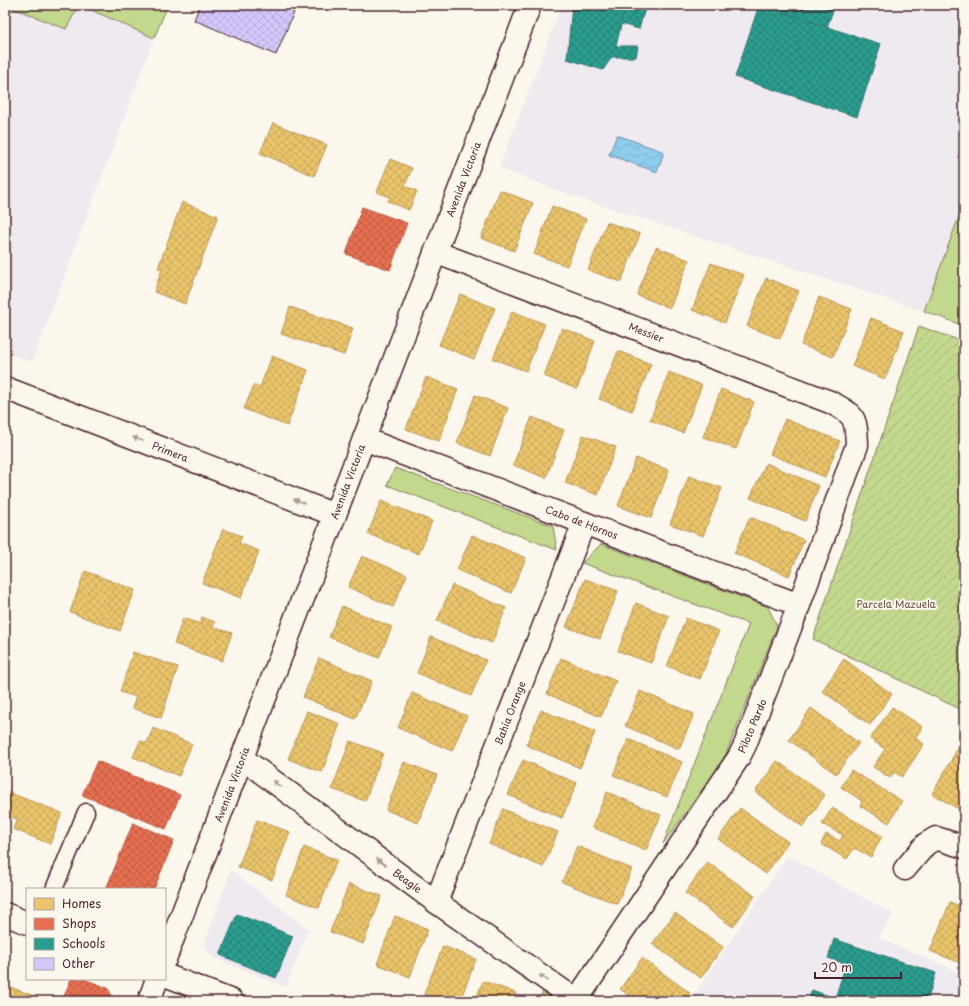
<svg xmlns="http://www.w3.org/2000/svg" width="969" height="1006" viewBox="0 0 969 1006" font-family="'Playpen Sans',sans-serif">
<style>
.built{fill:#efe9f0}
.grass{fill:#c2d88d;stroke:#867c5c}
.garden{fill:url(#garden-furrows);stroke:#867c5c}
.water{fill:url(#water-waves);stroke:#7287a0}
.homes{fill:url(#homes-cross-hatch);stroke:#b99257}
.shops{fill:url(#shops-cross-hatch);stroke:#b85746}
.schools{fill:url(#schools-cross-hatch);stroke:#347771}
.building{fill:url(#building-cross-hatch);stroke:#4a1f2b}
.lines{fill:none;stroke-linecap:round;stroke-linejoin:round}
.lane-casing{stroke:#4a1f2b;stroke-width:19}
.street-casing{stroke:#4a1f2b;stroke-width:25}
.secondary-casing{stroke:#4a1f2b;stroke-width:25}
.lane{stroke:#fbf7ec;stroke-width:16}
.street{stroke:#fbf7ec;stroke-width:22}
.secondary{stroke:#fbf7ec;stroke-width:22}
.oneway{fill:#ab9695}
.labels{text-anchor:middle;stroke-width:4;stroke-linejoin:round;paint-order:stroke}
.street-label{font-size:10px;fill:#4a1f2b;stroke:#fbf7ec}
.park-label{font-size:10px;fill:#684d44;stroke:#fbf7ec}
</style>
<defs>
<pattern id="garden-furrows" width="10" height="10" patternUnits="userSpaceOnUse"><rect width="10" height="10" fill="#c2d88d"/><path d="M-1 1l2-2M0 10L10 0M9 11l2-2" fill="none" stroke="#a8b97a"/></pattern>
<pattern id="water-waves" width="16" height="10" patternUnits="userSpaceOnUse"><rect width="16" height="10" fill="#8dccee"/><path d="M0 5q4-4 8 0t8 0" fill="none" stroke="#7bafcc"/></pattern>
<pattern id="homes-cross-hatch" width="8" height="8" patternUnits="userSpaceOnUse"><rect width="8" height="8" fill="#e9c46a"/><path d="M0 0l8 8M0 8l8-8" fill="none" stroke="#c9a85c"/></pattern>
<pattern id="shops-cross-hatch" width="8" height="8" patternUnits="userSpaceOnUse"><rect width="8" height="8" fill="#e76f51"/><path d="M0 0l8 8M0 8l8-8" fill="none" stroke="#bd5b43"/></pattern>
<pattern id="schools-cross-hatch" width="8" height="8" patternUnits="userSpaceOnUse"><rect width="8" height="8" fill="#2a9d8f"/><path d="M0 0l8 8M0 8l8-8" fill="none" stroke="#267f75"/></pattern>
<pattern id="building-cross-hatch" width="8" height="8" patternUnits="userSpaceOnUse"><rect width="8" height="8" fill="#d3c8fa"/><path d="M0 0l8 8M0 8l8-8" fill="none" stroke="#b7abd6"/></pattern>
</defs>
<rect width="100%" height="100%" fill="#fbf7ec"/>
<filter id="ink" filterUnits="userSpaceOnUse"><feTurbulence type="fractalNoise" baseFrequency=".025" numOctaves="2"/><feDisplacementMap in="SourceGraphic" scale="8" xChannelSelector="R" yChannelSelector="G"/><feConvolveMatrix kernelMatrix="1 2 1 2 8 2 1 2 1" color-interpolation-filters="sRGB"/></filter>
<g filter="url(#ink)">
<!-- built -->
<g class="built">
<path d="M 79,5 L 154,38 L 32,362 L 5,352 L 5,6 L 66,29 Z"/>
<path d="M 562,5 L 961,5 L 964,6 L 964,203 L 924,311 L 579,198 L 499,168 Z"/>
<path d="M 788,856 L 893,914 L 878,938 L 964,974 L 964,1001 L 690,1001 Z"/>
<path d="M 231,870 L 308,929 L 286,987 L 213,958 L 204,945 Z"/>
</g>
<!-- grass -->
<g class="grass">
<path d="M 5,5 L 79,5 L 66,29 Z"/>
<path d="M 80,5 L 168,5 L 154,38 Z"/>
<path d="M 964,203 L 964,326 L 924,311 Z"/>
<path d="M 395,468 L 553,526 L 557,550 L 387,485 Z"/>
<path d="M 601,544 L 768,607 L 777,626 L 726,754 L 712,776 L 663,844 L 749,624 L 582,563 Z"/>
<path d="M 543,991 L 547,993 L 550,1001 L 539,1001 Z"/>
</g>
<!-- garden -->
<path class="garden" d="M 919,326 L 964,342 L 964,711 L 813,639 Z"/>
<!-- water -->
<path class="water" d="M 617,135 L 664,152 L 657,172 L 609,155 Z"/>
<!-- homes -->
<g class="homes">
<path d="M 273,123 L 327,145 L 314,176 L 260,153 Z"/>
<path d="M 390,159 L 412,168 L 405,186 L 417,191 L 409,210 L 388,201 L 390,197 L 377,192 Z"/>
<path d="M 500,190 L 533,203 L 514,251 L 481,238 Z"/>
<path d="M 182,202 L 218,216 L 185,304 L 154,292 L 162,269 L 158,268 Z"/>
<path d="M 552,206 L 586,219 L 567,266 L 534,254 Z"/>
<path d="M 607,222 L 640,234 L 621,282 L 588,270 Z"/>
<path d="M 656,247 L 689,260 L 670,308 L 637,295 Z"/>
<path d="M 711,263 L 744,275 L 725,323 L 692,310 Z"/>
<path d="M 766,278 L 799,291 L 780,339 L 747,326 Z"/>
<path d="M 460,294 L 495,308 L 474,359 L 439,345 Z"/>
<path d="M 819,297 L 852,309 L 833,357 L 801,345 Z"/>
<path d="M 290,307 L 353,328 L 344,355 L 281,334 Z"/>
<path d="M 512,311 L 545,324 L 526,371 L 493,359 Z"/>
<path d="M 871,318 L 904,331 L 885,379 L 852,366 Z"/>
<path d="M 562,328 L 595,341 L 577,389 L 544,376 Z"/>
<path d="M 618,351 L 651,364 L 632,411 L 599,399 Z"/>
<path d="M 272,356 L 308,370 L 287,426 L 244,409 L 254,385 L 260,387 Z"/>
<path d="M 669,372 L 702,385 L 683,433 L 650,420 Z"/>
<path d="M 426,377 L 458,389 L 439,441 L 406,429 Z"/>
<path d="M 721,389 L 754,402 L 736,449 L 703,437 Z"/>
<path d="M 475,395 L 508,408 L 490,456 L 457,443 Z"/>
<path d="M 532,417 L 564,430 L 546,478 L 513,465 Z"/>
<path d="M 785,419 L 840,441 L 825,477 L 770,454 Z"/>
<path d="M 583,435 L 616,447 L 598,495 L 565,483 Z"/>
<path d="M 636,458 L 669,470 L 651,518 L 618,506 Z"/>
<path d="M 766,463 L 819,486 L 805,521 L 750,498 Z"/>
<path d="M 689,476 L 722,488 L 703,536 L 670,524 Z"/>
<path d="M 381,501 L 432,521 L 419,554 L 368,534 Z"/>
<path d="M 750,517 L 804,540 L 789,576 L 734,553 Z"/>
<path d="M 223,529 L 242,536 L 239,543 L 259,551 L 241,598 L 202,583 Z"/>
<path d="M 472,535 L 526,558 L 511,593 L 457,570 Z"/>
<path d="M 362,556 L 407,575 L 393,607 L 348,587 Z"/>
<path d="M 85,571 L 135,590 L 120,631 L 70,612 Z"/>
<path d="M 585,579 L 618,591 L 600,639 L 566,627 Z"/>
<path d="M 452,585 L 506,608 L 492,643 L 437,621 Z"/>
<path d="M 636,603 L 669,616 L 651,663 L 618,651 Z"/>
<path d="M 342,606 L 392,627 L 379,658 L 329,637 Z"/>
<path d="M 202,617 L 215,622 L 213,627 L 232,633 L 222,661 L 174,644 L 183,618 L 200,624 Z"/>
<path d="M 686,618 L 719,631 L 700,679 L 667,666 Z"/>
<path d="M 431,637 L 486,660 L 471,696 L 417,673 Z"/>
<path d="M 133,652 L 178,667 L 161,718 L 132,708 L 136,697 L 120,692 Z"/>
<path d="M 319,658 L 372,681 L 355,719 L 303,697 Z"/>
<path d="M 561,658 L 616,681 L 601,717 L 547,694 Z"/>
<path d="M 844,659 L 892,694 L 870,725 L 822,691 Z"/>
<path d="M 640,691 L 694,714 L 679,749 L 625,726 Z"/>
<path d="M 412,693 L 467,716 L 452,751 L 398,728 Z"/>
<path d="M 892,707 L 923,727 L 915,738 L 924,744 L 902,777 L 894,772 L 890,778 L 873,767 L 885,749 L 870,739 Z"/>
<path d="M 811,708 L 859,743 L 836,774 L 789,740 Z"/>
<path d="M 541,710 L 595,732 L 580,768 L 526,745 Z"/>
<path d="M 307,711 L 340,724 L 322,772 L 288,759 Z"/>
<path d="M 153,728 L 192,744 L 179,776 L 133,757 L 140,741 L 147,743 Z"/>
<path d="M 628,739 L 682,762 L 667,797 L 613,775 Z"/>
<path d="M 350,741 L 383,753 L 365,801 L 332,789 Z"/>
<path d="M 962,741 L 964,742 L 964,812 L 932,794 Z"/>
<path d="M 523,760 L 577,783 L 562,818 L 508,795 Z"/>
<path d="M 777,761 L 825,795 L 803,827 L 755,792 Z"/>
<path d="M 404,762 L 437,775 L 418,823 L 386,810 Z"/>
<path d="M 851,770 L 902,801 L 889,823 L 860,806 L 862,801 L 841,787 Z"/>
<path d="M 5,791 L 62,813 L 50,844 L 13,829 L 17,819 L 5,815 Z"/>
<path d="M 607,792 L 661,815 L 646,850 L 592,827 Z"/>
<path d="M 740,808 L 788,842 L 766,874 L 718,839 Z"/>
<path d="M 832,808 L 882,836 L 871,857 L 854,848 L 847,859 L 821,844 L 826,834 L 840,841 L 843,835 L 822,824 Z"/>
<path d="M 503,809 L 558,832 L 543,867 L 489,844 Z"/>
<path d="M 257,820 L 290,832 L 272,880 L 238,867 Z"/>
<path d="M 577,846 L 632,869 L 617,904 L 562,882 Z"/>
<path d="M 304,847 L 337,860 L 319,908 L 286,895 Z"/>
<path d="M 707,862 L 755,896 L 733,927 L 685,893 Z"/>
<path d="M 349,884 L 382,896 L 363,944 L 330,932 Z"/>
<path d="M 950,902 L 964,908 L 964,961 L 963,964 L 930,951 Z"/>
<path d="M 675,913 L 723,947 L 701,978 L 652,944 Z"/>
<path d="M 395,916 L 428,929 L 410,977 L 377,964 Z"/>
<path d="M 443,946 L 476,959 L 460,1001 L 442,1001 L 424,994 Z"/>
<path d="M 642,958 L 690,993 L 684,1001 L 636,1001 L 620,989 Z"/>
<path d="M 483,981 L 516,993 L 513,1001 L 475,1001 Z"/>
<path d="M 5,985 L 34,996 L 32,1001 L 5,1001 Z"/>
</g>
<!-- shops -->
<g class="shops">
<path d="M 362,207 L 407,223 L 390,270 L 346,254 Z"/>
<path d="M 97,761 L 180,795 L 166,829 L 82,795 Z"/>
<path d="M 133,823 L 174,840 L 154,889 L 106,889 Z"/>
<path d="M 71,979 L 84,979 L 108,988 L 114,1001 L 62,1001 Z"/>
</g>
<!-- schools -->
<g class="schools">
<path d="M 572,5 L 626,5 L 616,46 L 638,46 L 636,57 L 612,57 L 603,70 L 567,59 Z"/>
<path d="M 626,5 L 646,5 L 639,29 L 621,24 Z"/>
<path d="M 759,5 L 763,5 L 827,27 L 881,44 L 857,117 L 735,77 Z"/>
<path d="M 763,5 L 835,5 L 827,27 Z"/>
<path d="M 237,914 L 293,936 L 276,978 L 220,955 Z"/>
<path d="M 834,939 L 936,973 L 927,1001 L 808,1001 L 812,990 L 835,998 L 846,964 L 828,958 Z"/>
</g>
<!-- building -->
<path class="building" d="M 200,5 L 297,5 L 276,55 L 194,20 Z"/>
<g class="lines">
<!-- lane casing -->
<g class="lane-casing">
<path id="lane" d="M 54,889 L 86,812"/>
</g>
<!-- street casing -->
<g class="street-casing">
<g id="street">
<path id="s1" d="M 435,252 L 830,402 C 855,415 856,417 857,445 L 799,605 L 745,745 L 739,757 L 576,1001"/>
<path id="s2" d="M 5,388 L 335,515"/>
<path id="s3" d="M 364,439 L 799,605"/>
<path id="s4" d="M 242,758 L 436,902 L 576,1000"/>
<path d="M 905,869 L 926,844 L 936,838 L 964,847"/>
<path id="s5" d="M 436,902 L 584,523"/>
</g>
</g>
<!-- secondary casing -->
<g class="secondary-casing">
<g id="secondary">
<path d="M 5,914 L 27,923"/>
<path id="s6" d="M 165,959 L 530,5"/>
<path d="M 165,975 L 232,1001"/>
<path d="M 149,1001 L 157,979"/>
</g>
</g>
<!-- lane -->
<use href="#lane" class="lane"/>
<!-- street -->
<use href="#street" class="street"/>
<!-- secondary -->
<use href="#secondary" class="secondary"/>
</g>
<!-- one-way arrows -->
<defs><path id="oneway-solid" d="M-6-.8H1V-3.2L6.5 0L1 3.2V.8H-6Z"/></defs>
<g class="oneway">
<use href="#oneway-solid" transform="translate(138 439) rotate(-159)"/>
<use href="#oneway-solid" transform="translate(299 501) rotate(-159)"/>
<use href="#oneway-solid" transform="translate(277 784) rotate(-143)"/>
<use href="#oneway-solid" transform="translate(381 862) rotate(-144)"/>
<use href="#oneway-solid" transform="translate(544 978) rotate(-145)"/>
</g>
</g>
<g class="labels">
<!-- street labels -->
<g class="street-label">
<text dy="4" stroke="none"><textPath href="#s6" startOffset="835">Avenida Victoria</textPath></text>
<text dy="4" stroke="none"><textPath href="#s1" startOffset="226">Messier</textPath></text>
<text dy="4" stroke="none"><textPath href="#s2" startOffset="177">Primera</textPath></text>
<text dy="4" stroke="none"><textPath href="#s6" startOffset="511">Avenida Victoria</textPath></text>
<text dy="4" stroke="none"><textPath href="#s3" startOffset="233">Cabo de Hornos</textPath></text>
<text dy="4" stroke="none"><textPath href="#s5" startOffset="203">Bahía Orange</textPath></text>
<text transform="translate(752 726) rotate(-67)" y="4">Piloto Pardo</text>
<text dy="4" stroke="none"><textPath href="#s6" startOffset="187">Avenida Victoria</textPath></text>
<text dy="4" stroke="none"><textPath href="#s4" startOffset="206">Beagle</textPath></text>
</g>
<!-- park labels -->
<g class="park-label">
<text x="896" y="608">Parcela Mazuela</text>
</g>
</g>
<!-- margin -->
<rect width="969" height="1006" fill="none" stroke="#fbf7ec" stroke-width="20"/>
<rect x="10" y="10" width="949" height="986" fill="none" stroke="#4a1f2b" stroke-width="1.5" filter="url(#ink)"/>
<!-- legend -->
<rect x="26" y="888" width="140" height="92" fill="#fbf7ec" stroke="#b4a19f"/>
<rect x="34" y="898" width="20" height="12" fill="#e9c46a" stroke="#b4a19f"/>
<text x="62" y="908" font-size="12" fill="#4a1f2b">Homes</text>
<rect x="34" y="918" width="20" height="12" fill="#e76f51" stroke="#b4a19f"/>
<text x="62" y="928" font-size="12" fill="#4a1f2b">Shops</text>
<rect x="34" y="938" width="20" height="12" fill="#2a9d8f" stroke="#b4a19f"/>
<text x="62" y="948" font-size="12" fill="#4a1f2b">Schools</text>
<rect x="34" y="958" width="20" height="12" fill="#d3c8fa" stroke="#b4a19f"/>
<text x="62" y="968" font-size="12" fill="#4a1f2b">Other</text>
<!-- scale -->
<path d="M815 972v6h86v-6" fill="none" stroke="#4a1f2b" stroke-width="2"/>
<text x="821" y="972" font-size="12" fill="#4a1f2b" stroke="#fbf7ec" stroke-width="3" paint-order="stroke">20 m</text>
</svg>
